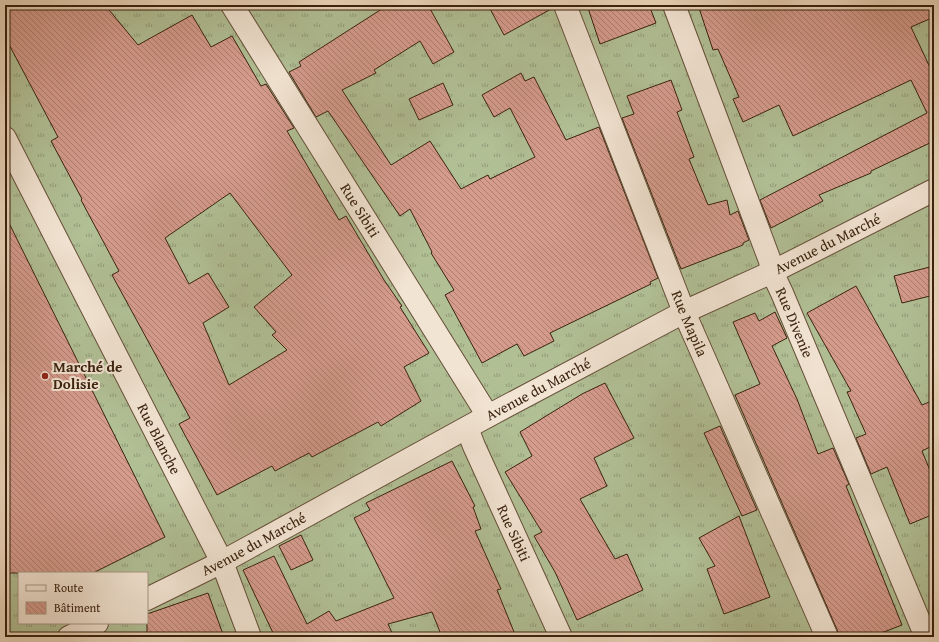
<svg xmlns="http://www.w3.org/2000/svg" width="939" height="642" viewBox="0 0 939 642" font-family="'Gentium Book Plus',serif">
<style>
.grass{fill:url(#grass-tufts);stroke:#767052;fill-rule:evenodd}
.building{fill:url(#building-back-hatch);stroke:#3a220e;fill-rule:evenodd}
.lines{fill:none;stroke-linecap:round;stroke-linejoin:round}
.minor-casing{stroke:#664f39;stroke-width:24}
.minor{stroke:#f2e4d3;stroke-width:22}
.poi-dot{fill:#8f2418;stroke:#f2e4d3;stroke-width:1.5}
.labels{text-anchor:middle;stroke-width:4;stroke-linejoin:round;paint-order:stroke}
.street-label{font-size:15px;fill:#3a220e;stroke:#f2e4d3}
.poi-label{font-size:15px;font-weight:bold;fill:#3a220e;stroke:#f2e4d3;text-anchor:start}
</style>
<defs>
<pattern id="grass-tufts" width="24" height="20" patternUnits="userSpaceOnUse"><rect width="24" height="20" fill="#b1bf95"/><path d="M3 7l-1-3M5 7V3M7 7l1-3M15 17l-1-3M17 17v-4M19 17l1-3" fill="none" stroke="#919b78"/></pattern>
<pattern id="building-back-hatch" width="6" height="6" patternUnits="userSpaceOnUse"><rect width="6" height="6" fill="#d59b8c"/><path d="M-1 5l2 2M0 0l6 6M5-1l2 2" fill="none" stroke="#ae7e71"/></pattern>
</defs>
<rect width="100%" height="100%" fill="#ebd6bb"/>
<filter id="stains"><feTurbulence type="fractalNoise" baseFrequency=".005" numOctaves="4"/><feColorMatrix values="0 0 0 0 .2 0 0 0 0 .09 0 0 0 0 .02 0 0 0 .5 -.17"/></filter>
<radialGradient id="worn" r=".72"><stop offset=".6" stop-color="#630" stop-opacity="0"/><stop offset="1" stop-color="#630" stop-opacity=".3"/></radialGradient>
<!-- grass -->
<path class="grass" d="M 5,5 L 934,5 L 934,637 L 5,637 ZM 19,573 L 147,573 L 147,623 L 19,623 Z"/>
<!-- building -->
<g class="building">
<path d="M 5,5 L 105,5 L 138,45 L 192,15 L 211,47 L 232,36 L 261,86 L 266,84 L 294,128 L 287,131 L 339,220 L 346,216 L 384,280 L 402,306 L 400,307 L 429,353 L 404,367 L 421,401 L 381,426 L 378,422 L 312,457 L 309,453 L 275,471 L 272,466 L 217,495 L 179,424 L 190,418 L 112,275 L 119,271 L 81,200 L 82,199 L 51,141 L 58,137 L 5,37 ZM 230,193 L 292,275 L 254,307 L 276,332 L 272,335 L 287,350 L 229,385 L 203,323 L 229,307 L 208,273 L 189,284 L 165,238 Z"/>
<path d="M 388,5 L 428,5 L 454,52 L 433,64 L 420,41 L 374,70 L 376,73 L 342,90 L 391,165 L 430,141 L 461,189 L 488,175 L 490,179 L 535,157 L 510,108 L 494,117 L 482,95 L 521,73 L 525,81 L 534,77 L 566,140 L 599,127 L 658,278 L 650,282 L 651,284 L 550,333 L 554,341 L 524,356 L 517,344 L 482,363 L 445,295 L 454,290 L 431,253 L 432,252 L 410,209 L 400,216 L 328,111 L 316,117 L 289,72 L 301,66 L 299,62 Z"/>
<path d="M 488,5 L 553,5 L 553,8 L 504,35 Z"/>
<path d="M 587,5 L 649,5 L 656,23 L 600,44 Z"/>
<path d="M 698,5 L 934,5 L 934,17 L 911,27 L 934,76 L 934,141 L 871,171 L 871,173 L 819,195 L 823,201 L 771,228 L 760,200 L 927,113 L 911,80 L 793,136 L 779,105 L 743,122 L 733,99 L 739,97 L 718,49 L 713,50 Z"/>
<path d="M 671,80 L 682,110 L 677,112 L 694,157 L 689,159 L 708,205 L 727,200 L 730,215 L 738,211 L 749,240 L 743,243 L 743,245 L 681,269 L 622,118 L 634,114 L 627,96 Z"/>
<path d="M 443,83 L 453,105 L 419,120 L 409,99 Z"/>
<path d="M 5,215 L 165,537 L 93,573 L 5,573 Z"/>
<path d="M 934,266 L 934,295 L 902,303 L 894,276 Z"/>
<path d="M 856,286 L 922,405 L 934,400 L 934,445 L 922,451 L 934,480 L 934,514 L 910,524 L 887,467 L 871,474 L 856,438 L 866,434 L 847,392 L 851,391 L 807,313 Z"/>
<path d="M 775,312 L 787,338 L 772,346 L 797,399 L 818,454 L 833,448 L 849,484 L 846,486 L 902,625 L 871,637 L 839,637 L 838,632 L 735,395 L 760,384 L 733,322 L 755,313 L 759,321 Z"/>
<path d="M 605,383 L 634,438 L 594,458 L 607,486 L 580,499 L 615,559 L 627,554 L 643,590 L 577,620 L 555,572 L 534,536 L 542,532 L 505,472 L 532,456 L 520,432 L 582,394 Z"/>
<path d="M 720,426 L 757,510 L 742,516 L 704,433 Z"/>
<path d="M 452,461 L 475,506 L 473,507 L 481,529 L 475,531 L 501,589 L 497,590 L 514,632 L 500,637 L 442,637 L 432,612 L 388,624 L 394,637 L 275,637 L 243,570 L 274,556 L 307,624 L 329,611 L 336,621 L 394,598 L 354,518 L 370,510 L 366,503 Z"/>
<path d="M 739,516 L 770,597 L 724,614 L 707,569 L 715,566 L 699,538 Z"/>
<path d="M 301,535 L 313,560 L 291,570 L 279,546 Z"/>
<path d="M 208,593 L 224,637 L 147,637 L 147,614 Z"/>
</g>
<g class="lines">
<!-- minor casing -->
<g class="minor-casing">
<g id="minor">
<path id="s1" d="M 232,5 L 488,416"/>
<path id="s2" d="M 565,5 L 684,312 L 827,637"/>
<path id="s3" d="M 674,5 L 770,261 L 772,272 L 782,293 L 926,637"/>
<path id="s4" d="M 5,138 L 222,562 L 250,637"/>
<path id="s5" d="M 467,428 L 474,446 L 561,637"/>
<path id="s6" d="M 147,599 L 222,562 L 488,416 L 684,312 L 772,272 L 934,190"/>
<path d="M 69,637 L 97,623"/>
</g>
</g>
<!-- minor -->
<use href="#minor" class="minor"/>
</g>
<!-- markers -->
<circle class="poi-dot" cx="45" cy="376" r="4"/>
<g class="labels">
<!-- street labels -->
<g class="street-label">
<text dy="5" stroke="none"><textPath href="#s1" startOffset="242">Rue Sibiti</textPath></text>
<text dy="5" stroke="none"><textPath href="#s6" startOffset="768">Avenue du Marché</textPath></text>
<text dy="5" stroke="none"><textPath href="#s3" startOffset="340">Rue Divenie</textPath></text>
<text dy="5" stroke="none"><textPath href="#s2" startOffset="342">Rue Mapila</textPath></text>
<text dy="5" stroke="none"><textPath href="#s6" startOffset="444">Avenue du Marché</textPath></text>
<text dy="5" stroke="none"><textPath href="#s4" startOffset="338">Rue Blanche</textPath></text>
<text dy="5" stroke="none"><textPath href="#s5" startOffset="115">Rue Sibiti</textPath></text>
<text dy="5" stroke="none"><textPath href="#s6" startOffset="120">Avenue du Marché</textPath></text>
</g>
<!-- poi labels -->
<g class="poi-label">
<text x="53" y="372">Marché de<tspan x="53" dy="17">Dolisie</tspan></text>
</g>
</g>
<!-- margin -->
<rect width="939" height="642" fill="none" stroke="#ebd6bb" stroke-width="20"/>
<rect x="6" y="6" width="927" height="630" fill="none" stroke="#3a220e" stroke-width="2"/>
<rect x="10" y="10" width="919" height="622" fill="none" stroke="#3a220e"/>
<!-- legend -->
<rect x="18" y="572" width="130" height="52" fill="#f2e4d3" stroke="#a89684"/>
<rect x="26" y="585" width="20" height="6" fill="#f2e4d3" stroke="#a89684"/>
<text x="54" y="592" font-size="12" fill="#3a220e">Route</text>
<rect x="26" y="602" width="20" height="12" fill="url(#building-back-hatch)" stroke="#a89684"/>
<text x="54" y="612" font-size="12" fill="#3a220e">Bâtiment</text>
<rect width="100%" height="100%" filter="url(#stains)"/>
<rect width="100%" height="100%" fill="url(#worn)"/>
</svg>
